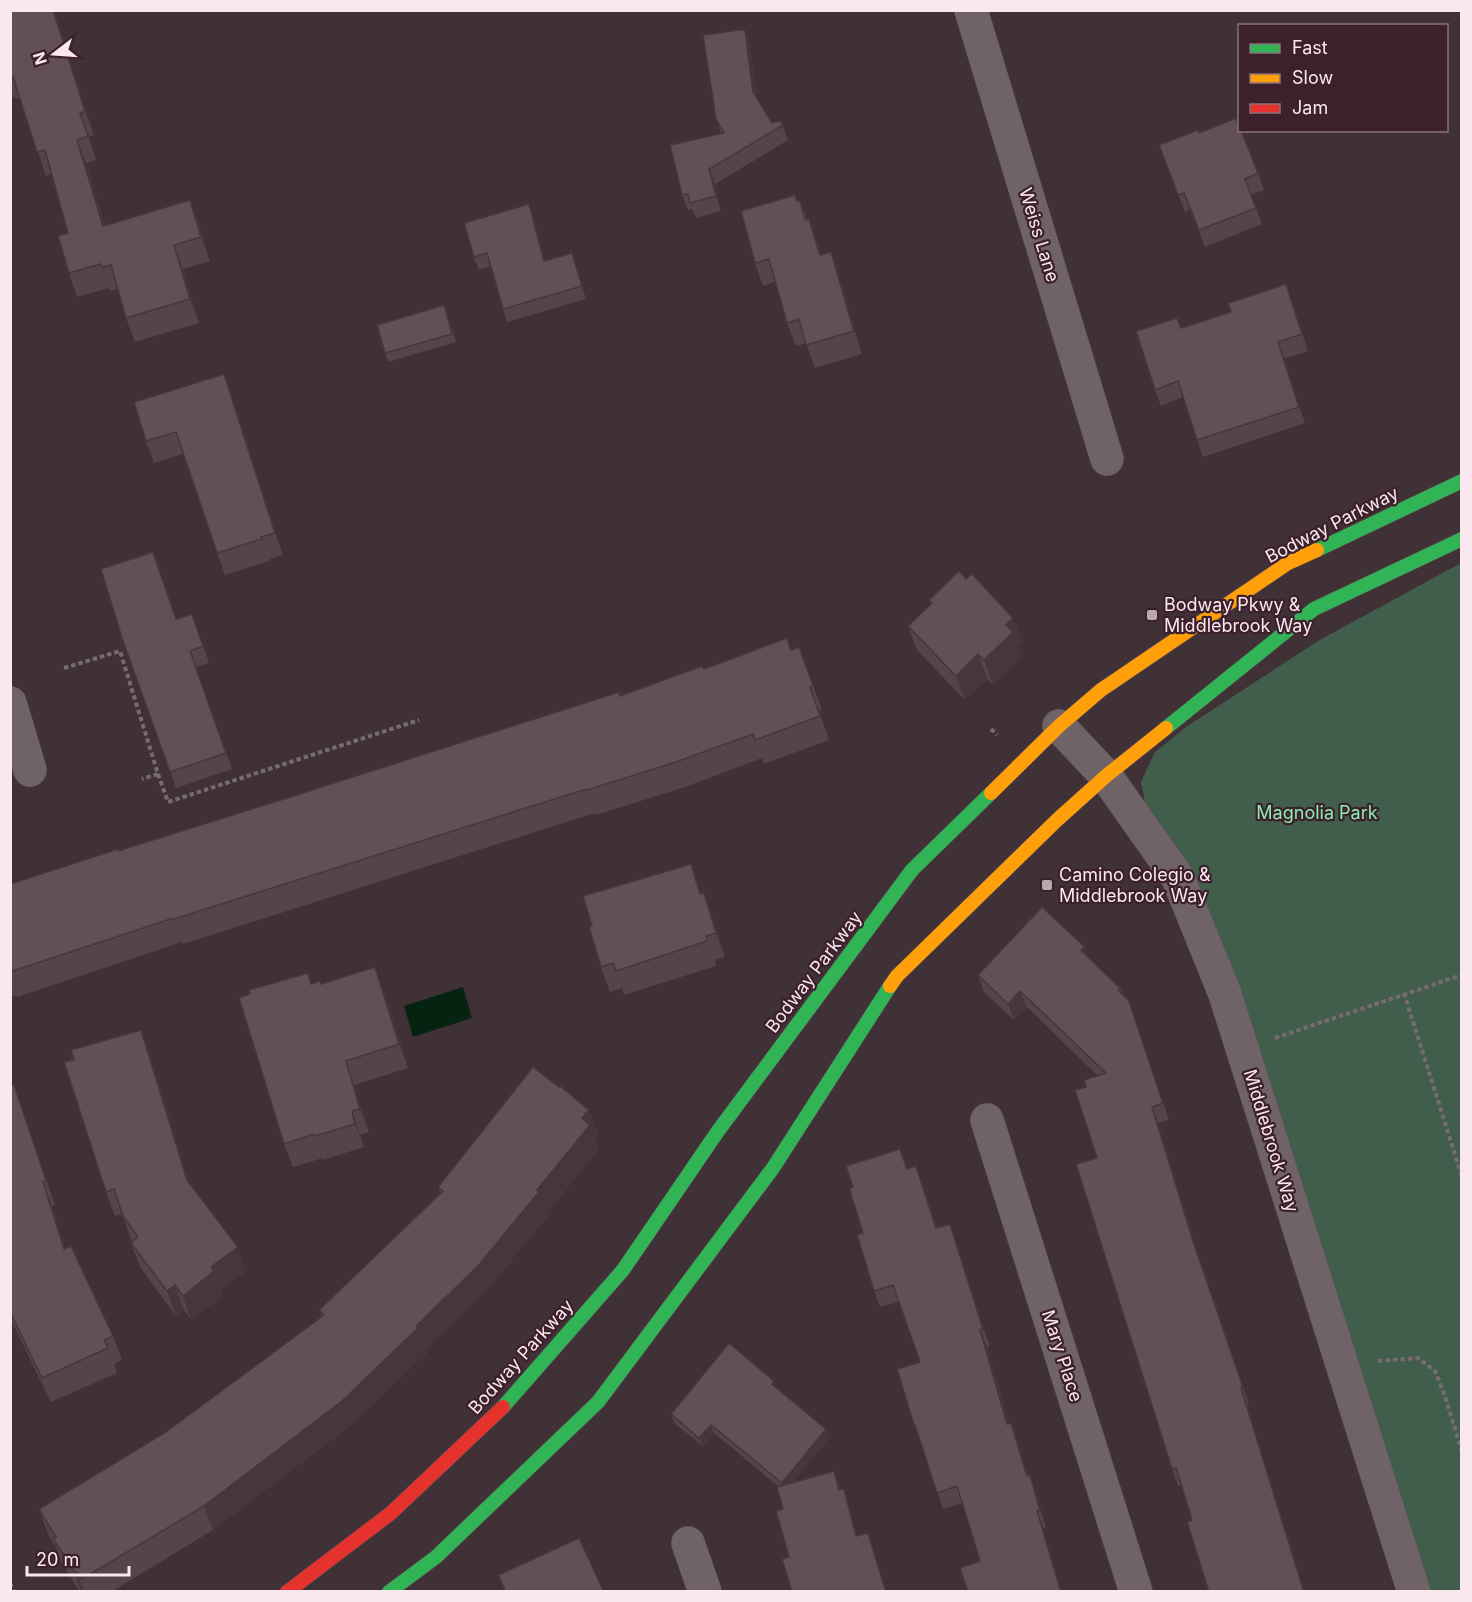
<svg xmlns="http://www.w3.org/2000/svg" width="1472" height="1602" viewBox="0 0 1472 1602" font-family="Inter,sans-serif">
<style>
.green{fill:#405e4b}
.water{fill:#062312}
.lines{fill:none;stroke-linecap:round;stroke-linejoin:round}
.street-casing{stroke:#5d5055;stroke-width:34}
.fast-casing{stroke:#5d5055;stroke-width:15}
.slow-casing{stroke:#5d5055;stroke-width:15}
.jam-casing{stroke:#5d5055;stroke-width:15}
.path{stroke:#766c70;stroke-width:4;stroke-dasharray:4.5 3;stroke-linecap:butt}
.street{stroke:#6f6367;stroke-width:33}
.fast{stroke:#30b455;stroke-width:14}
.slow{stroke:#ff9f0a;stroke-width:14}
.jam{stroke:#e5322d;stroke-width:14}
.wall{fill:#55444b}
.shaded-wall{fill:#45373d}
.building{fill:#634f57;stroke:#45373d;stroke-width:1.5}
.poi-dot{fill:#b9a8ae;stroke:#3c212c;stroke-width:2}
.labels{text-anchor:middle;stroke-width:4.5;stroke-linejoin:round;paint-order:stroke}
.street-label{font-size:18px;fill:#fae8ee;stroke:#3c212c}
.poi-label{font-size:18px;fill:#fae8ee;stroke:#3c212c;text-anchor:start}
.park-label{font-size:18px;fill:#8cecb0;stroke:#3c212c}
</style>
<rect width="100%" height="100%" fill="#403137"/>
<!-- green -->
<path class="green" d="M 1461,563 L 1461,1591 L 1422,1591 L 1149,822 L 1141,782 L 1155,752 L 1186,727 L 1318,641 Z"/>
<!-- water -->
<path class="water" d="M 463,987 L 472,1018 L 413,1037 L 404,1006 Z"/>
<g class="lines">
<!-- street casing -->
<g class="street-casing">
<g id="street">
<path d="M 971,10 L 1107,459"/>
<path d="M 10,703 L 30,770"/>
<path d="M 1059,726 L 1106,776 L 1178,878 L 1225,994 L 1414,1592"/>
<path d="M 987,1120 L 1136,1592"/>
<path d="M 688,1543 L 705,1592"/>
</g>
</g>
<!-- fast casing -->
<g class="fast-casing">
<g id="fast">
<path d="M 1317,550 L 1462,481"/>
<path d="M 1166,728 L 1314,609 L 1462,539"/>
<path d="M 503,1407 L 623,1270 L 718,1131 L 912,870 L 991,793"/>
<path d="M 389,1592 L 436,1557 L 598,1402 L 773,1168 L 890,986"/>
</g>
</g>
<!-- slow casing -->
<g class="slow-casing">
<g id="slow">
<path d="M 991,793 L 1059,726 L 1101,690 L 1288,563 L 1317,550"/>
<path d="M 890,986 L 897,976 L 1057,820 L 1106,776 L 1166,728"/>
</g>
</g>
<!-- jam casing -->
<g class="jam-casing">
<path id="jam" d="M 287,1592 L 391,1513 L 503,1407"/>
</g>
<!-- path -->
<g class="path">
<path d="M 64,668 L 120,651 L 158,774 L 142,779"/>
<path d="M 991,729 L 997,735"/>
<path d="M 158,774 L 168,802 L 419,720"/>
<path d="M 1404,993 L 1462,1177"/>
<path d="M 1275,1038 L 1462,975"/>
<path d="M 1378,1361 L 1418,1358 L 1435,1371 L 1445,1396 L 1462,1452"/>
<path d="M 10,1583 L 14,1592"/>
</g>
<!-- street -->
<use href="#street" class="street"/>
<!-- fast -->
<use href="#fast" class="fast"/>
<!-- slow -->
<use href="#slow" class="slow"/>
<!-- jam -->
<use href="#jam" class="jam"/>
</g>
<!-- wall -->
<g class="wall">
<path d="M 10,10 L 54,10 L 94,135 L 89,137 L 96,160 L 86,163 L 105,226 L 190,200 L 199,224 L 210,261 L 183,269 L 199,323 L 135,342 L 126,318 L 118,289 L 110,291 L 109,288 L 77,297 L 69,273 L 68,233 L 51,174 L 46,176 L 21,100 L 12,96 L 10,91 Z"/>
<path d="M 750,45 L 757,99 L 772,123 L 781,121 L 788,140 L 715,184 L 721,211 L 696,218 L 692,209 L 688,210 L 682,195 L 721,134 L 716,119 Z"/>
<path d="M 1199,133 L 1258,173 L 1264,190 L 1251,195 L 1262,224 L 1205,247 L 1190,209 L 1185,212 L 1159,145 Z"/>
<path d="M 797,201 L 800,201 L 807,219 L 809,219 L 822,255 L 831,252 L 839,275 L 862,354 L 815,368 L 806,343 L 796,346 L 787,323 L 775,282 L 763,286 L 755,263 Z"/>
<path d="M 529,204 L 534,218 L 545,261 L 577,266 L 586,299 L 507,322 L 503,309 L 491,266 L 479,270 L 474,257 Z"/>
<path d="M 1286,284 L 1308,351 L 1284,359 L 1305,423 L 1203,457 L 1183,397 L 1161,406 L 1155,390 L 1181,328 L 1231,312 Z"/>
<path d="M 444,305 L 456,342 L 388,362 L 385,353 Z"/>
<path d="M 224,374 L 232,396 L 283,555 L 270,559 L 270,561 L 225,575 L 183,454 L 154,463 L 146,441 Z"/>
<path d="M 966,579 L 1013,618 L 1022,642 L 1018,646 L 1022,657 L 993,685 L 987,679 L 965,700 L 917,650 L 908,626 L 931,605 L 929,600 Z"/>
<path d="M 192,614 L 209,663 L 196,667 L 232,769 L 176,788 L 122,638 Z"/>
<path d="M 799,647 L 822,710 L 819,711 L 829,740 L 764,764 L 762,758 L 685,787 L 596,815 L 595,813 L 183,944 L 182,942 L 17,997 L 17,995 L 10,997 L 10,884 L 620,696 L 704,669 L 791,650 Z"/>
<path d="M 701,893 L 713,917 L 725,957 L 715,960 L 716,966 L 624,995 L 622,988 L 610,992 L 601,967 Z"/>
<path d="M 1085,947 L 1088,957 L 1120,988 L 1123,995 L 1135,1018 L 1169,1120 L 1158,1123 L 1199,1257 L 1249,1404 L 1247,1405 L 1305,1592 L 1209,1592 L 1192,1520 L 1181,1485 L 1178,1486 L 1172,1469 L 1097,1158 L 1086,1087 L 1098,1076 L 1027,1007 L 1014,1020 L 984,992 L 978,975 Z"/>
<path d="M 312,984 L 321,984 L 384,991 L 408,1068 L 354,1085 L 369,1132 L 360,1135 L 364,1147 L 323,1160 L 323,1158 L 293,1167 L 284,1144 Z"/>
<path d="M 150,1055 L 189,1183 L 246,1271 L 221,1290 L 223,1296 L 191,1320 L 184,1310 L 176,1316 L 140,1267 L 131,1243 L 132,1242 L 122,1214 L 115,1216 L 106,1192 Z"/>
<path d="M 14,1085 L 55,1205 L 52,1206 L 65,1249 L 113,1336 L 122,1360 L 114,1364 L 117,1373 L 51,1402 L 10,1318 L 10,1086 Z"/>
<path d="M 559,1087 L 589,1110 L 598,1134 L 595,1138 L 599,1149 L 547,1213 L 548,1216 L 487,1290 L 425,1350 L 427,1353 L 351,1425 L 213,1530 L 111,1592 L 80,1592 L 62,1563 L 56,1547 L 48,1534 L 39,1509 L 166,1432 L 322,1317 L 319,1310 L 440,1193 L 438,1187 Z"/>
<path d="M 908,1169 L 923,1183 L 937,1228 L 950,1224 L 990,1346 L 987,1347 L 1009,1424 L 1011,1423 L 1028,1475 L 1036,1492 L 1046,1527 L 980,1561 L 963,1503 L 943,1509 L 921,1442 L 920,1442 L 914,1425 L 920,1362 L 899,1302 L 880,1307 L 874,1291 L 853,1187 Z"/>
<path d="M 774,1381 L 778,1389 L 826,1429 L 829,1438 L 792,1483 L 838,1481 L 840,1490 L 844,1489 L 847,1499 L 857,1536 L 871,1543 L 789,1557 L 779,1487 L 714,1433 L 703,1446 L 674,1423 L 671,1414 Z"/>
</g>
<!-- shaded-wall -->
<g class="shaded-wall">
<path d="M 53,10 L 57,19 L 94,135 L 85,111 Z"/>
<path d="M 745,30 L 750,45 L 759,107 L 753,92 Z"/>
<path d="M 80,113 L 89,137 L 96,160 L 88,136 Z"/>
<path d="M 77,140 L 86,163 L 112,250 L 103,226 Z"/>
<path d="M 709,169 L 715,184 L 721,211 L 716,196 Z"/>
<path d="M 190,200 L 199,224 L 210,261 L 201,237 Z"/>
<path d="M 529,204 L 534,218 L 549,275 L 544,261 Z"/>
<path d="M 809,219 L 818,242 L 829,278 L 820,255 Z"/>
<path d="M 174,245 L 183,269 L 199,323 L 190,299 Z"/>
<path d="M 831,252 L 839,275 L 862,354 L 854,331 Z"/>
<path d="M 572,253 L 577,266 L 586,299 L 582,286 Z"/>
<path d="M 1278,342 L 1284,359 L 1305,423 L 1299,407 Z"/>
<path d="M 224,374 L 232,396 L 283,555 L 275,533 Z"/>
<path d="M 1013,618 L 1022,642 L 1018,646 L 1022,657 L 993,685 L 984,660 L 1006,625 Z"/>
<path d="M 978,654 L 987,679 L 965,700 L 956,676 Z"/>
<path d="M 691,864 L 700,888 L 709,918 L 700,894 Z"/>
<path d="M 704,893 L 713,917 L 725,957 L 716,933 Z"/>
<path d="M 1085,947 L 1091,964 L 1081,950 Z"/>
<path d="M 375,967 L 384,991 L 408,1068 L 399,1044 Z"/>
<path d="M 1020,991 L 1027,1007 L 1014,1020 L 1008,1004 Z"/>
<path d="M 1129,1001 L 1135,1018 L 1169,1120 L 1163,1103 Z"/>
<path d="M 141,1030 L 150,1055 L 196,1205 L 187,1180 Z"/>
<path d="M 346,1061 L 354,1085 L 369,1132 L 360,1109 Z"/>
<path d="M 14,1085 L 23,1109 L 55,1205 L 46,1180 Z"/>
<path d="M 1152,1107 L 1158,1123 L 1199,1257 L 1249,1404 L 1193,1241 Z"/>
<path d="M 589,1110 L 598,1134 L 595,1138 L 599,1149 L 547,1213 L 548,1216 L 487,1290 L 425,1350 L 427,1353 L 351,1425 L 213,1530 L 204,1506 L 416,1326 L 537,1190 L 582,1118 Z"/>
<path d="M 352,1111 L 364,1147 L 355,1124 Z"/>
<path d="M 916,1166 L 923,1183 L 942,1245 L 936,1228 Z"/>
<path d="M 43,1182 L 52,1206 L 73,1274 L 64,1249 Z"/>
<path d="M 950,1224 L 956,1241 L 990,1346 L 983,1329 Z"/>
<path d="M 238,1247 L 246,1271 L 221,1290 L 223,1296 L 191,1320 L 183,1296 L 211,1267 Z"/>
<path d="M 175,1285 L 184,1310 L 176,1316 L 167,1291 Z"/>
<path d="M 980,1330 L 987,1347 L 1013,1441 L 1007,1424 Z"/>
<path d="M 774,1381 L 778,1389 L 772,1384 Z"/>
<path d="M 1241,1388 L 1247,1405 L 1305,1592 L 1304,1592 Z"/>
<path d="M 1011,1423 L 1017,1439 L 1033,1492 L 1027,1476 Z"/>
<path d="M 711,1425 L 714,1433 L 703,1446 L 699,1438 Z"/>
<path d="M 826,1429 L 829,1438 L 785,1491 L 782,1483 Z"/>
<path d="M 1030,1475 L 1036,1492 L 1046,1527 L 1040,1510 Z"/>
<path d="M 844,1489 L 847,1499 L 860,1546 L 856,1536 Z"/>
<path d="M 1037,1511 L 1043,1528 L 1062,1592 L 1061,1592 Z"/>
<path d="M 77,1572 L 84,1592 L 81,1592 L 75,1573 Z"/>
</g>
<!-- building -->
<g class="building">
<path d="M 10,10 L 53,10 L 85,111 L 80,113 L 88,136 L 77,140 L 103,226 L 190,200 L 201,237 L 174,245 L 190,299 L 126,318 L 111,265 L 102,267 L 101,264 L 69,273 L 58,236 L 68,233 L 45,150 L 37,152 L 13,77 L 10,75 Z"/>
<path d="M 739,30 L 745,30 L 753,92 L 772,123 L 781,121 L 783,125 L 709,169 L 716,196 L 690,203 L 688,194 L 682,195 L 670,145 L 724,133 L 716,119 L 703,35 Z"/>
<path d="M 1236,118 L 1239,127 L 1239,130 L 1241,130 L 1258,173 L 1245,179 L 1256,208 L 1199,230 L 1184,193 L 1178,195 L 1159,145 L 1198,130 L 1199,133 Z"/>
<path d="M 795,195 L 797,201 L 800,201 L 805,220 L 809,219 L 820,255 L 831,252 L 854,331 L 806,345 L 799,319 L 787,323 L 769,259 L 755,263 L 741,211 Z"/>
<path d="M 529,204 L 544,261 L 572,253 L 582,286 L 503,309 L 487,253 L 474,257 L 464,223 Z"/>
<path d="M 1286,284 L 1302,334 L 1278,342 L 1299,407 L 1197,440 L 1178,381 L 1155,390 L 1136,331 L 1177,318 L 1181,328 L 1231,312 L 1228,303 Z"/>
<path d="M 444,305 L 452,334 L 385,353 L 377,325 Z"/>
<path d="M 224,374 L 275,533 L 261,537 L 262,539 L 217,553 L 176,432 L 146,441 L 134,402 Z"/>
<path d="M 153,552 L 176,619 L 192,614 L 203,646 L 190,651 L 226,753 L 170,772 L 122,638 L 101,569 Z"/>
<path d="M 959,571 L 966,579 L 972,574 L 1013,618 L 1006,625 L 1013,632 L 984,660 L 978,654 L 956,676 L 908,626 L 932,603 L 929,600 Z"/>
<path d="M 787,638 L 791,650 L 799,647 L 813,685 L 810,687 L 820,716 L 755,740 L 753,734 L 676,762 L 587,790 L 586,789 L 174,919 L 173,918 L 10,972 L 10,884 L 118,849 L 118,851 L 287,798 L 619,692 L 620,696 L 702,666 L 704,669 Z"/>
<path d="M 691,864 L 700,894 L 704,893 L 716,933 L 706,936 L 707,941 L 616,971 L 613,963 L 601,967 L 589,927 L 592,926 L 583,896 Z"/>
<path d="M 1042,907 L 1085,947 L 1081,950 L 1120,988 L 1118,990 L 1129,1001 L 1163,1103 L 1152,1107 L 1193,1241 L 1243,1387 L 1241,1388 L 1304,1592 L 1209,1592 L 1187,1522 L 1192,1520 L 1176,1468 L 1172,1469 L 1076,1164 L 1097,1158 L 1075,1090 L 1086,1087 L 1084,1080 L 1106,1073 L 1020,991 L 1008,1004 L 978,975 Z"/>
<path d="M 375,967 L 399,1044 L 346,1061 L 360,1109 L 352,1111 L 355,1124 L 315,1136 L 314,1134 L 284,1144 L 239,998 L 250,994 L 249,990 L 308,973 L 311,984 L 320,981 L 321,984 Z"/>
<path d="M 141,1030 L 187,1180 L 238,1247 L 211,1267 L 214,1271 L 183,1296 L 175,1285 L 167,1291 L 131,1243 L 138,1237 L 123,1216 L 114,1189 L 106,1192 L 64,1062 L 74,1060 L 71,1050 Z"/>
<path d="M 533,1067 L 559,1087 L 560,1086 L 589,1110 L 582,1118 L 590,1125 L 537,1190 L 539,1192 L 478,1266 L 416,1326 L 418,1328 L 342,1401 L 204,1506 L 82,1579 L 77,1572 L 75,1573 L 53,1538 L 56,1537 L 39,1509 L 166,1432 L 324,1315 L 319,1310 L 443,1191 L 438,1187 Z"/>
<path d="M 14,1085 L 46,1180 L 43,1182 L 64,1249 L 71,1246 L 113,1336 L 104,1340 L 108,1348 L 42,1378 L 10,1312 L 10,1086 Z"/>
<path d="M 900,1149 L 907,1169 L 916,1166 L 936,1228 L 950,1224 L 983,1329 L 980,1330 L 1007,1424 L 1011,1423 L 1027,1476 L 1030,1475 L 1040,1510 L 1037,1511 L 1061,1592 L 968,1592 L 960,1568 L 980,1561 L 957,1486 L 937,1493 L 915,1425 L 914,1425 L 897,1369 L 920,1362 L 893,1285 L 874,1291 L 857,1235 L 863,1233 L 849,1188 L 853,1187 L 846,1166 Z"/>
<path d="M 729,1343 L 774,1381 L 772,1384 L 826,1429 L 782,1483 L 711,1425 L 699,1438 L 671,1414 Z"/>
<path d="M 834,1471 L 839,1490 L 844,1489 L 856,1536 L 868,1533 L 886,1592 L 792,1592 L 782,1559 L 789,1557 L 776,1511 L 783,1509 L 777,1487 Z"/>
<path d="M 579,1538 L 604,1592 L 506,1592 L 498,1575 Z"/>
</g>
<!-- markers -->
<g class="poi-dot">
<rect x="1146" y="609" width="12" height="12" rx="3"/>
<rect x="1041" y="879" width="12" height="12" rx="3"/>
</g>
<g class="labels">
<!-- street labels -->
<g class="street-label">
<text transform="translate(1039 235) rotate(73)" y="6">Weiss Lane</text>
<text transform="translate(1332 525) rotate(-27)" y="6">Bodway Parkway</text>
<text transform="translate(814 972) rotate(-53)" y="6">Bodway Parkway</text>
<text transform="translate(1271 1141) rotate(73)" y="6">Middlebrook Way</text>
<text transform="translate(1062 1356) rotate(72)" y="6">Mary Place</text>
<text transform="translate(521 1357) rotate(-48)" y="6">Bodway Parkway</text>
</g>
<!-- poi labels -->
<g class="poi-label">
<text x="1164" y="611">Bodway Pkwy &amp;<tspan x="1164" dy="21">Middlebrook Way</tspan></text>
<text x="1059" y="881">Camino Colegio &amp;<tspan x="1059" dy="21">Middlebrook Way</tspan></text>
</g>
<!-- park labels -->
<g class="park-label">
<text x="1317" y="819">Magnolia Park</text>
</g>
</g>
<!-- border -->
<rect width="1472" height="1602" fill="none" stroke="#fae8ee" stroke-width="24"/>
<!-- legend -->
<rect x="1238" y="24" width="210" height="108" fill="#3c212c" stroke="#88717a" stroke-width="1.5"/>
<rect x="1250" y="44" width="30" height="9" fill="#30b455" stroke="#88717a" stroke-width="1.5"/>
<text x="1292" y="54" font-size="18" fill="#fae8ee">Fast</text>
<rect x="1250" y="74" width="30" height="9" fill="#ff9f0a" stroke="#88717a" stroke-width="1.5"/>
<text x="1292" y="84" font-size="18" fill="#fae8ee">Slow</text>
<rect x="1250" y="104" width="30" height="9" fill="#e5322d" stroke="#88717a" stroke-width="1.5"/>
<text x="1292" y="114" font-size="18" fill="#fae8ee">Jam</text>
<!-- north arrow -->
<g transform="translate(54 54) rotate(253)" stroke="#3c212c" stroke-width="4.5" paint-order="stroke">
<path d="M0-4.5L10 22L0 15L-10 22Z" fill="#fae8ee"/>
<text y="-9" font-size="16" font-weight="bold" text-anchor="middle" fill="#fae8ee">N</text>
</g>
<!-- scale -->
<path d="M27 1566v9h102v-9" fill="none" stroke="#fae8ee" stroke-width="3"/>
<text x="36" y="1566" font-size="18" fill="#fae8ee" stroke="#3c212c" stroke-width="4.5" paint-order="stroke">20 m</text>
</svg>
